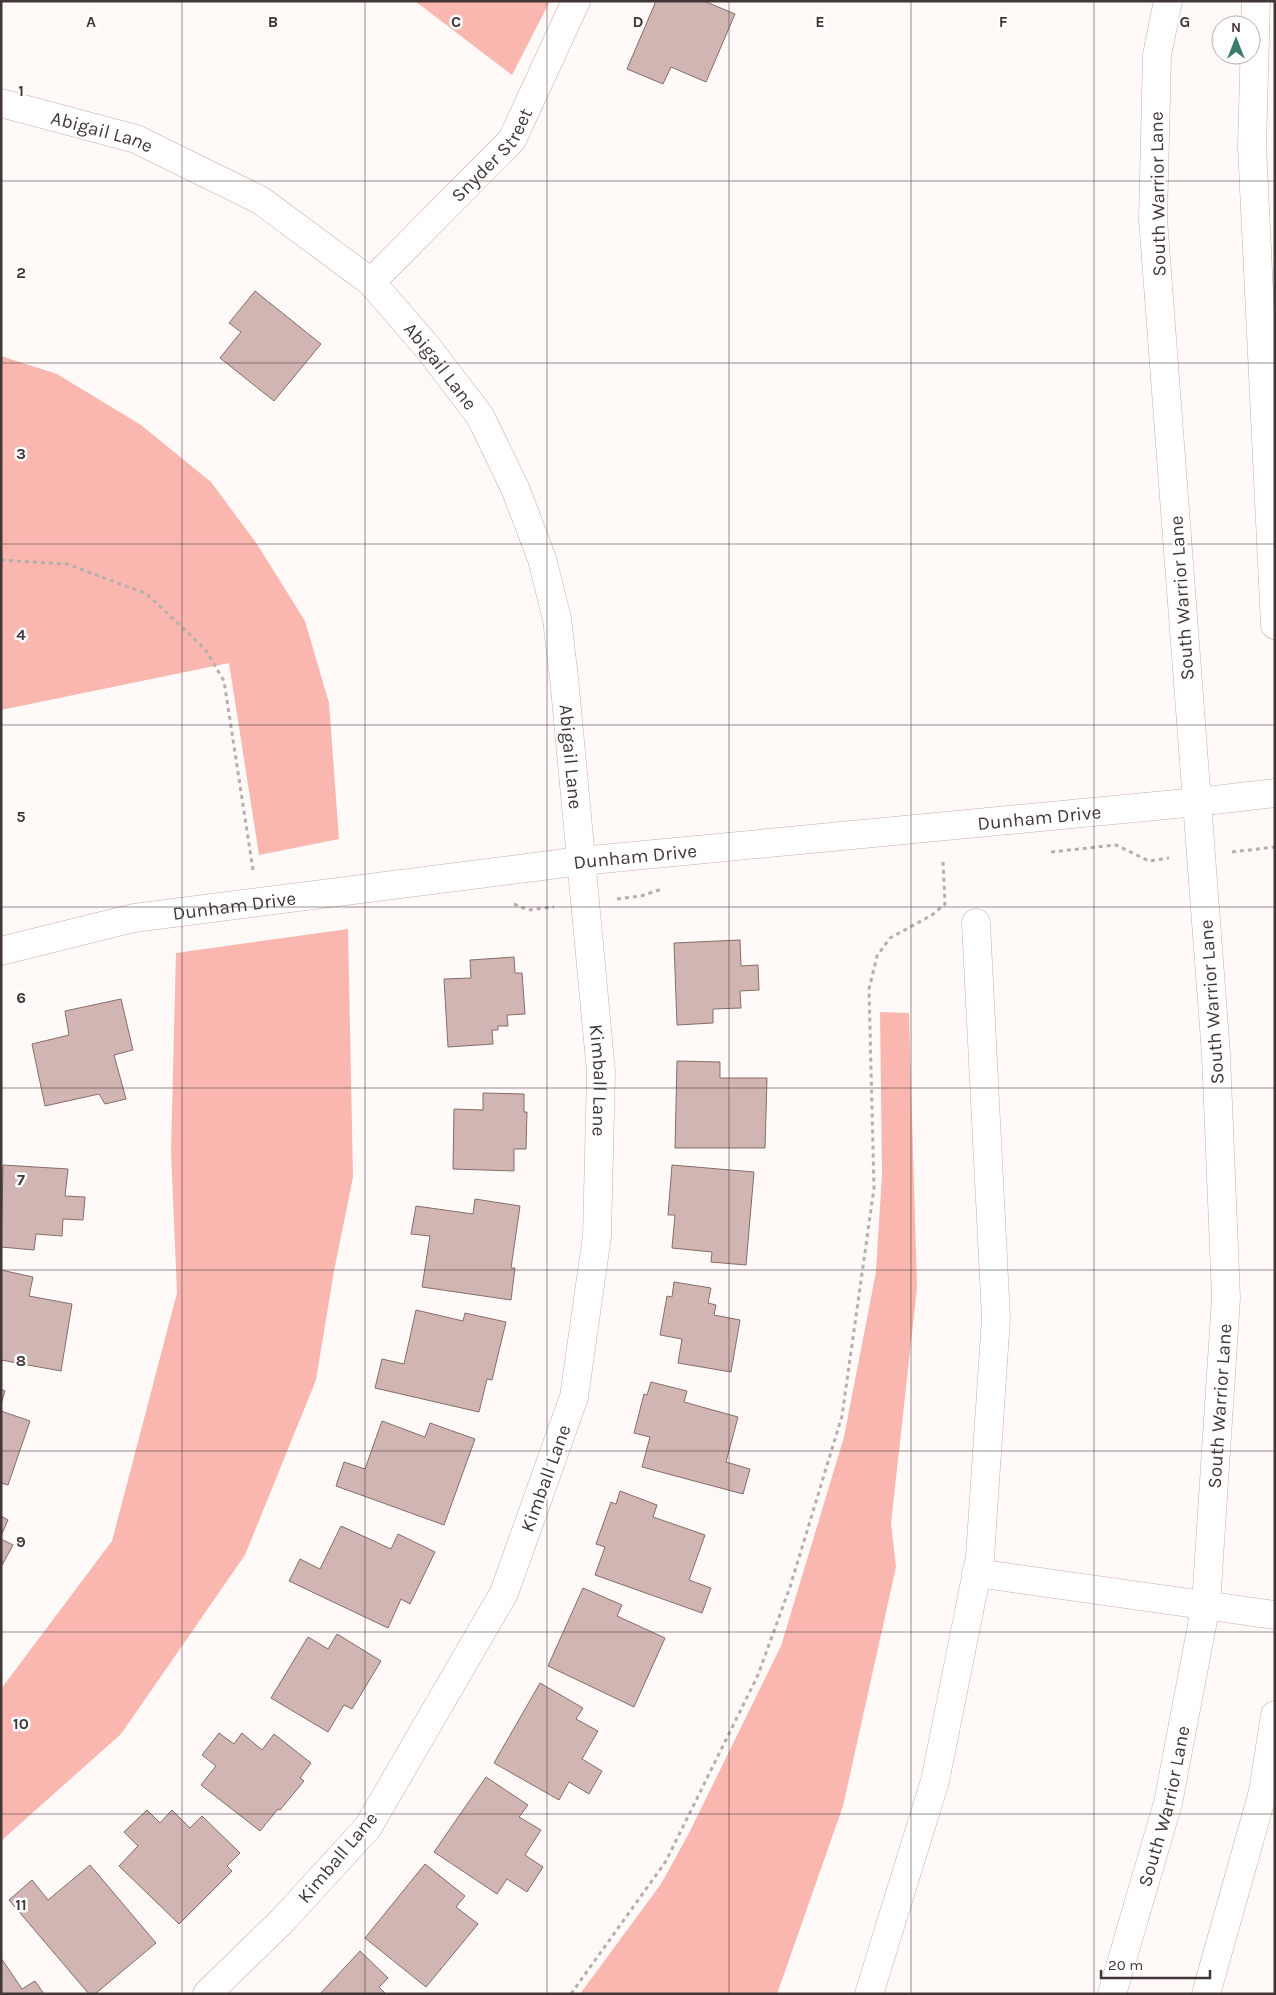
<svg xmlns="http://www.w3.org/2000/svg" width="1276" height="1995" viewBox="0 0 1276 1995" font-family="Karla,sans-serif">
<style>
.green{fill:#fab7b0}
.building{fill:#d0b5b2;stroke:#866d6b}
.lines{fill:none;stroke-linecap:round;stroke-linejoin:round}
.minor-casing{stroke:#c8adaa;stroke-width:29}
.path{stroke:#b7afae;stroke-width:3;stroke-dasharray:4 4;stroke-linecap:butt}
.minor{stroke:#fff;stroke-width:28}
.grid{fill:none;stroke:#423736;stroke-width:1;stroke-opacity:0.55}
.labels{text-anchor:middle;stroke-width:5;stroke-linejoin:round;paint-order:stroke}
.street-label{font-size:19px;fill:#423736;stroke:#fff}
.grid-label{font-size:16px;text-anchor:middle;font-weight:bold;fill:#423736;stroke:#fff;stroke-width:5;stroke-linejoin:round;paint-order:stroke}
</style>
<rect width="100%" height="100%" fill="#fff9f8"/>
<!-- green -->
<g class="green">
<path d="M 415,1 L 550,1 L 512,75 Z"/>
<path d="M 1,356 L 57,374 L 141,425 L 211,482 L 257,544 L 305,621 L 329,703 L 339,839 L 259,855 L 229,663 L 1,710 Z"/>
<path d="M 348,929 L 353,1177 L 334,1271 L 316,1380 L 245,1555 L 121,1734 L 1,1841 L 1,1689 L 112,1541 L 177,1293 L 171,1151 L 176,953 Z"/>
<path d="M 880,1012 L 909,1013 L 917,1288 L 891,1523 L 896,1567 L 843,1806 L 777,1994 L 580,1994 L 661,1884 L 688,1835 L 781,1646 L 844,1437 L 876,1272 L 882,1174 Z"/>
</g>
<!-- building -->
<g class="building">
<path d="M 656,1 L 704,1 L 735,14 L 706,82 L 671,67 L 663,84 L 627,69 Z"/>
<path d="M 255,291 L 321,344 L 274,401 L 220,358 L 241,332 L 229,323 Z"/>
<path d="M 740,940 L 741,966 L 758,965 L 759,990 L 740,991 L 741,1008 L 713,1009 L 713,1023 L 677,1025 L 674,943 Z"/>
<path d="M 514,957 L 515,973 L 522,973 L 525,1014 L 507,1015 L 508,1026 L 498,1026 L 498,1030 L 492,1030 L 493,1044 L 448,1047 L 444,979 L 471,978 L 470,960 Z"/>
<path d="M 121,999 L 133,1050 L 114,1055 L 126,1099 L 105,1104 L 99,1094 L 45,1106 L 32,1044 L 69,1035 L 65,1011 Z"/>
<path d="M 677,1061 L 720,1062 L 720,1078 L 767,1078 L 765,1148 L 675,1148 Z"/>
<path d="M 483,1093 L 524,1094 L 524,1112 L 527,1112 L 526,1149 L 514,1149 L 514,1171 L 453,1169 L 454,1109 L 483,1110 Z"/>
<path d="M 3,1165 L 68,1169 L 65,1196 L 85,1197 L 83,1220 L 63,1219 L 62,1236 L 36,1234 L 34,1250 L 1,1247 Z"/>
<path d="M 672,1165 L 754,1172 L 746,1265 L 711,1262 L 712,1252 L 672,1248 L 675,1215 L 668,1215 Z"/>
<path d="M 475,1199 L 520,1206 L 511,1268 L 515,1268 L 511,1300 L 422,1287 L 430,1236 L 411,1234 L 416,1206 L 473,1214 Z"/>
<path d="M 1,1270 L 33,1277 L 29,1296 L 72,1304 L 61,1371 L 1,1360 Z"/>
<path d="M 674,1282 L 711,1288 L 708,1303 L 716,1305 L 714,1315 L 740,1320 L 731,1372 L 678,1363 L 682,1339 L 660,1335 L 667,1296 L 672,1297 Z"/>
<path d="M 416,1310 L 463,1321 L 465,1313 L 506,1322 L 492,1380 L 487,1379 L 479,1412 L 375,1388 L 382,1359 L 404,1364 Z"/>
<path d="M 651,1382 L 687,1391 L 684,1402 L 738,1417 L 726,1462 L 750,1469 L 743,1494 L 642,1467 L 650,1437 L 634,1433 L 644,1394 L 647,1395 Z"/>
<path d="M 1,1389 L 5,1391 L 1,1404 Z"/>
<path d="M 1,1411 L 30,1421 L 8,1485 L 1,1483 Z"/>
<path d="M 382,1421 L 425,1437 L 430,1423 L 475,1439 L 444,1525 L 336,1486 L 344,1462 L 365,1469 Z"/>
<path d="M 620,1491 L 657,1505 L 653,1517 L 705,1535 L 689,1580 L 711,1588 L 702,1613 L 595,1575 L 605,1547 L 596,1544 L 611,1502 L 616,1504 Z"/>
<path d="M 1,1516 L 8,1520 L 1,1536 Z"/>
<path d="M 341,1526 L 391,1549 L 398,1534 L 435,1552 L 410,1604 L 401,1599 L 388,1628 L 289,1581 L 300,1559 L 320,1569 Z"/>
<path d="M 1,1539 L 13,1545 L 1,1567 Z"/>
<path d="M 583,1588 L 622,1605 L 617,1616 L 665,1638 L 634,1707 L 548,1666 Z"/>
<path d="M 337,1634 L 381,1661 L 352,1709 L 344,1705 L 328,1732 L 271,1698 L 308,1637 L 328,1649 Z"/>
<path d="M 540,1683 L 583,1708 L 576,1719 L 598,1731 L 582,1759 L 602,1771 L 589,1794 L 569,1782 L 559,1800 L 494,1763 Z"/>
<path d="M 219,1733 L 234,1744 L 242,1733 L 262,1750 L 274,1734 L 311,1763 L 300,1778 L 304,1781 L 280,1810 L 278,1809 L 260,1831 L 201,1785 L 216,1766 L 202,1755 Z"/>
<path d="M 486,1777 L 528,1805 L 519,1817 L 541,1830 L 525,1855 L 543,1867 L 527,1892 L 507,1879 L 497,1894 L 434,1852 Z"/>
<path d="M 147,1810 L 160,1823 L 172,1810 L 190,1828 L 202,1816 L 240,1853 L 227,1866 L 232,1871 L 179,1924 L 119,1866 L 138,1846 L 124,1832 Z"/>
<path d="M 425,1864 L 465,1896 L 456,1907 L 478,1924 L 426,1987 L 365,1938 Z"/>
<path d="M 90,1865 L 156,1943 L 95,1994 L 89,1994 L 9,1900 L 32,1880 L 48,1900 Z"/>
<path d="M 360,1951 L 388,1978 L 379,1987 L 386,1994 L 320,1994 Z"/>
<path d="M 1,1958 L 22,1989 L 35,1981 L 44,1994 L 1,1994 Z"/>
</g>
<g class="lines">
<!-- minor casing -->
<g class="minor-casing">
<g id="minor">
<path d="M 1256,1 L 1252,146 L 1275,625"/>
<path id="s1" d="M 1,103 L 136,139 L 260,200 L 371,282 L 428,348 L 480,416 L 515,488 L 542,559 L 557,619 L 564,678 L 601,1072 L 597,1236 L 574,1397 L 504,1593 L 368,1827 L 282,1921 L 207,1994"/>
<path id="s2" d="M 371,282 L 512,140 L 576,1"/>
<path id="s3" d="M 1,951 L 134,918 L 581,861 L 1197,802 L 1275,793"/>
<path d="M 976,1573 L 1275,1615"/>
<path d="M 869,1994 L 935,1781 L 980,1557 L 996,1318 L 976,923"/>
<path id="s4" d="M 1112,1994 L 1168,1803 L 1206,1604 L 1226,1298 L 1216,1054 L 1153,219 L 1157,55 L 1168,1"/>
<path d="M 1206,1994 L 1263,1792 L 1275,1715"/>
</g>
</g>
<!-- path -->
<g class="path">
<path d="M 1,560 L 67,564 L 147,594 L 205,649 L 224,681 L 253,870"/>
<path d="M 1051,852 L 1116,845 L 1149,861 L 1169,858"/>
<path d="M 1232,852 L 1275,847"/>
<path d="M 617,899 L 641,896 L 662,889"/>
<path d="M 514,904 L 528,910 L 554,907"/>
<path d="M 571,1994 L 666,1861 L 758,1675 L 790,1587 L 842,1416 L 874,1188 L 869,989 L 877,956 L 890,938 L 932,915 L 945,904 L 943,862"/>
</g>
<!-- minor -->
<use href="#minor" class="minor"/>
</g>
<!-- grid -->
<path class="grid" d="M 182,1 L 182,1994M 365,1 L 365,1994M 547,1 L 547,1994M 729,1 L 729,1994M 911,1 L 911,1994M 1094,1 L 1094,1994M 1,181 L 1275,181M 1,363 L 1275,363M 1,544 L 1275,544M 1,725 L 1275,725M 1,907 L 1275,907M 1,1088 L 1275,1088M 1,1270 L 1275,1270M 1,1451 L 1275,1451M 1,1632 L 1275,1632M 1,1814 L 1275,1814"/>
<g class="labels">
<!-- street labels -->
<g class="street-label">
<text dy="7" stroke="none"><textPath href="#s1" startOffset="105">Abigail Lane</textPath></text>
<text dy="7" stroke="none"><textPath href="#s2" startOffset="176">Snyder Street</textPath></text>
<text transform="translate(1157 194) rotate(-91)" y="7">South Warrior Lane</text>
<text dy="7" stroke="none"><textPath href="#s1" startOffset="525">Abigail Lane</textPath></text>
<text transform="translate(1181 598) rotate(-94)" y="7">South Warrior Lane</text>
<text dy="7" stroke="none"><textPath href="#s1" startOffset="945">Abigail Lane</textPath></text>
<text dy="7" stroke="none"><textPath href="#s3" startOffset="1048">Dunham Drive</textPath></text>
<text dy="7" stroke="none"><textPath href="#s3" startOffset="642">Dunham Drive</textPath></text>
<text dy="7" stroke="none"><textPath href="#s3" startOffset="238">Dunham Drive</textPath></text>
<text transform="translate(1211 1002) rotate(-94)" y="7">South Warrior Lane</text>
<text dy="7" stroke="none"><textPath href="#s1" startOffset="1270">Kimball Lane</textPath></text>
<text dy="7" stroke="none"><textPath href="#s4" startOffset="600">South Warrior Lane</textPath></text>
<text transform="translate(545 1478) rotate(-70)" y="7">Kimball Lane</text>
<text dy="7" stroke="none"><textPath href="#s4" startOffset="195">South Warrior Lane</textPath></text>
<text transform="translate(337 1857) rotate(-50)" y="7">Kimball Lane</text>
</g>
</g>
<g class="grid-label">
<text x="91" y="27">A</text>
<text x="273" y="27">B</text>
<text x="456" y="27">C</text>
<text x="638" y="27">D</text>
<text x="820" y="27">E</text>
<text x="1003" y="27">F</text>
<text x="1185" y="27">G</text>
<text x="21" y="96">1</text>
<text x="21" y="278">2</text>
<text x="21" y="459">3</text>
<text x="21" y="640">4</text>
<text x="21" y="822">5</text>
<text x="21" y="1003">6</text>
<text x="21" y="1185">7</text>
<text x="21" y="1366">8</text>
<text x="21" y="1547">9</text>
<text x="21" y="1729">10</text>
<text x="21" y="1910">11</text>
</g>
<!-- border -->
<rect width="1276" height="1995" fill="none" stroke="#423736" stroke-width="5"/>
<!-- north arrow -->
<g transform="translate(1236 40)"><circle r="24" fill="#ffffff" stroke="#b3afaf"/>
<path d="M0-4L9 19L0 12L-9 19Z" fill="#3b7c6c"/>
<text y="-8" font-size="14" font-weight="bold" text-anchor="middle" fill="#423736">N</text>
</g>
<!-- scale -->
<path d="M1101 1970v8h109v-8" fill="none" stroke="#423736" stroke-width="2.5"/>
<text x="1108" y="1970" font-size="15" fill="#423736" stroke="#ffffff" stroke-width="4" paint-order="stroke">20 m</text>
</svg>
